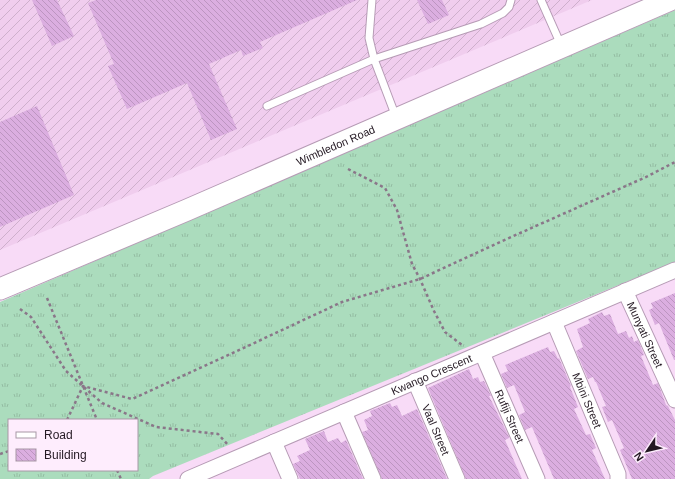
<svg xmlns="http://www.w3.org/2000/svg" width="675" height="479" viewBox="0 0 675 479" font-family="Arial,sans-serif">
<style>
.industrial{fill:url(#industrial-furrows)}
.grass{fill:url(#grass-tufts);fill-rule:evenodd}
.building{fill:url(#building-back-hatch)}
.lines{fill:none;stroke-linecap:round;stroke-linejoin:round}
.lane-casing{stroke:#b69bb5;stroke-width:9}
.street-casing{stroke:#b69bb5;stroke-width:17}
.secondary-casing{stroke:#b69bb5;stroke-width:23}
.path{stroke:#8a7689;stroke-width:2.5;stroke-dasharray:3 3;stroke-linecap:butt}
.lane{stroke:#fff;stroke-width:7}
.street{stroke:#fff;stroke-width:15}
.secondary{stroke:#fff;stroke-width:21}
.labels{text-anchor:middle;stroke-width:3;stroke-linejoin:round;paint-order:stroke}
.street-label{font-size:11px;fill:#241923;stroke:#feedfd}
</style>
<defs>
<pattern id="industrial-furrows" width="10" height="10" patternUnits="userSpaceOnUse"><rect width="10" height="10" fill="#f0cdee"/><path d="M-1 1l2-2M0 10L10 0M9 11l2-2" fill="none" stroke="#ceafcc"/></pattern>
<pattern id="grass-tufts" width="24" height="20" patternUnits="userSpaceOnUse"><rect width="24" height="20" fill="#abdcbd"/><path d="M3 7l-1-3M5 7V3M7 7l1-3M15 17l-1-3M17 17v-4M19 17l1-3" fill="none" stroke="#93bca2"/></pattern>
<pattern id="building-back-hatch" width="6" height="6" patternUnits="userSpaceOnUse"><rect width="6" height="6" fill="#dbaee0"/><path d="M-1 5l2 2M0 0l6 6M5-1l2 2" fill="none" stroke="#bc95c0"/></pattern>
</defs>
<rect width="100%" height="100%" fill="#f8dbf7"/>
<!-- industrial -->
<path class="industrial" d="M 0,0 L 592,0 L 0,250 Z"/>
<!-- grass -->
<path class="grass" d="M 675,10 L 675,262 L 153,476 L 149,479 L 0,479 L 0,302 ZM 9,420 L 137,420 L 137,470 L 9,470 Z"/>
<!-- building -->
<g class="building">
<path d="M 32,0 L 57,0 L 74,36 L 52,46 Z"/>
<path d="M 96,0 L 357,0 L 260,42 L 263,48 L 243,56 L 241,50 L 209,64 L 237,129 L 211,140 L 187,83 L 127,109 L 108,66 L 114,64 L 88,3 Z"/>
<path d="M 417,0 L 442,0 L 449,15 L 428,24 Z"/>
<path d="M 37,106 L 74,195 L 0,227 L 0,122 Z"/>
<path d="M 675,293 L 675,360 L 674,360 L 659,323 L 655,325 L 649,310 L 653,308 L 651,303 Z"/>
<path d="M 602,312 L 604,316 L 610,314 L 618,334 L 626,331 L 629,338 L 632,336 L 634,342 L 638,340 L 644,355 L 641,356 L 651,380 L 653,385 L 658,383 L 666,405 L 668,406 L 675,420 L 675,479 L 632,479 L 620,450 L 624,448 L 612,420 L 608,422 L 602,407 L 606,406 L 596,382 L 595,382 L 593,377 L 588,379 L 576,351 L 583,347 L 577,329 L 590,323 L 588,319 Z"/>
<path d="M 548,347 L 550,352 L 554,351 L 558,359 L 559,358 L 571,386 L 570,387 L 578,407 L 574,409 L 586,435 L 590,434 L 596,448 L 592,450 L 605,479 L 554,479 L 532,427 L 525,430 L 519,415 L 525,412 L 514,385 L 507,388 L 501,374 L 508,371 L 505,365 Z"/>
<path d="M 469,369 L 473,379 L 478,377 L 480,382 L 484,381 L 491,396 L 489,396 L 509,437 L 509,438 L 505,440 L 522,479 L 466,479 L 428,388 Z"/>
<path d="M 390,403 L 392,407 L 397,405 L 402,416 L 417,409 L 447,479 L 382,479 L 362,432 L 368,430 L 364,420 L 372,416 L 370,411 Z"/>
<path d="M 324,431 L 328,442 L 338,438 L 341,443 L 346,440 L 363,479 L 300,479 L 293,464 L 300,461 L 297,456 L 310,450 L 305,439 Z"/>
</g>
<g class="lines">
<!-- lane casing -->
<g class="lane-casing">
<g id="lane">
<path d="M 372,0 L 369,38 L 374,59 L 396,117"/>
<path d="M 541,0 L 561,45"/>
<path d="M 267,106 L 374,59 L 481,24 L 503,13 L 509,7 L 511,0"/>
</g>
</g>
<!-- street casing -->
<g class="street-casing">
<g id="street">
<path id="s1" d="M 625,291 L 675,400"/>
<path id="s2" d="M 554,322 L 618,474 L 618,479"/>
<path id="s3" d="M 482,353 L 537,479"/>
<path id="s4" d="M 415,381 L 457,479"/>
<path d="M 344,412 L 373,479"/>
<path d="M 274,442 L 290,479"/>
<path id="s5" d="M 188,479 L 675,270"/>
</g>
</g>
<!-- secondary casing -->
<g class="secondary-casing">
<g id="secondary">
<path id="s6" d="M 0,289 L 187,210 L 670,0"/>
</g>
</g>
<!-- path -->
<g class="path">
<path d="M 348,169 L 385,188 L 397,210 L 412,264 L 420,279 L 434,311 L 445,332 L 462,345"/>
<path d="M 47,298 L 97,420"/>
<path d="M 20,309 L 31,317 L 66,371 L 102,403 L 156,427 L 218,434 L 229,446"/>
<path d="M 67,420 L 83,386 L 132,399 L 235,352 L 342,302 L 420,279 L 500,242 L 646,177 L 675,162"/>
<path d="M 0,454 L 9,451"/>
<path d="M 117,470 L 121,479"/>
</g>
<!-- lane -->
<use href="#lane" class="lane"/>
<!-- street -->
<use href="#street" class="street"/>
<!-- secondary -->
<use href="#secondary" class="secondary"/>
</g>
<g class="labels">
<!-- street labels -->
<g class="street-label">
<text dy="4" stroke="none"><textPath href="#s6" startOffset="365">Wimbledon Road</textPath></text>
<text dy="4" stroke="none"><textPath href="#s1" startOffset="48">Munyati Street</textPath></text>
<text dy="4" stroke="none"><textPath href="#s5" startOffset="265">Kwango Crescent</textPath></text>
<text dy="4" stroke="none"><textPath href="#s2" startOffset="85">Mbini Street</textPath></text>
<text dy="4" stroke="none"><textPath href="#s3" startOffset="69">Rufiji Street</textPath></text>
<text dy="4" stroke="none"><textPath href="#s4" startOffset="53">Vaal Street</textPath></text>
</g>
</g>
<!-- legend -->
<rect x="8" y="419" width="130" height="52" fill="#feedfd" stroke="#a798a6"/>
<rect x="16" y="432" width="20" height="6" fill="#ffffff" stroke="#a798a6"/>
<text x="44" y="439" font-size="12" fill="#241923">Road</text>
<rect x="16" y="449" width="20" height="12" fill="url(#building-back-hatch)" stroke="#a798a6"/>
<text x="44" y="459" font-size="12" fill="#241923">Building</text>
<!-- north arrow -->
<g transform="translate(647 451) rotate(235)" stroke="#feedfd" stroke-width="3" paint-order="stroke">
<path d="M0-3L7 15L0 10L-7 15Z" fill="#241923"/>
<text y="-6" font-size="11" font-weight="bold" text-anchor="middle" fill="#241923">N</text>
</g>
</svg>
